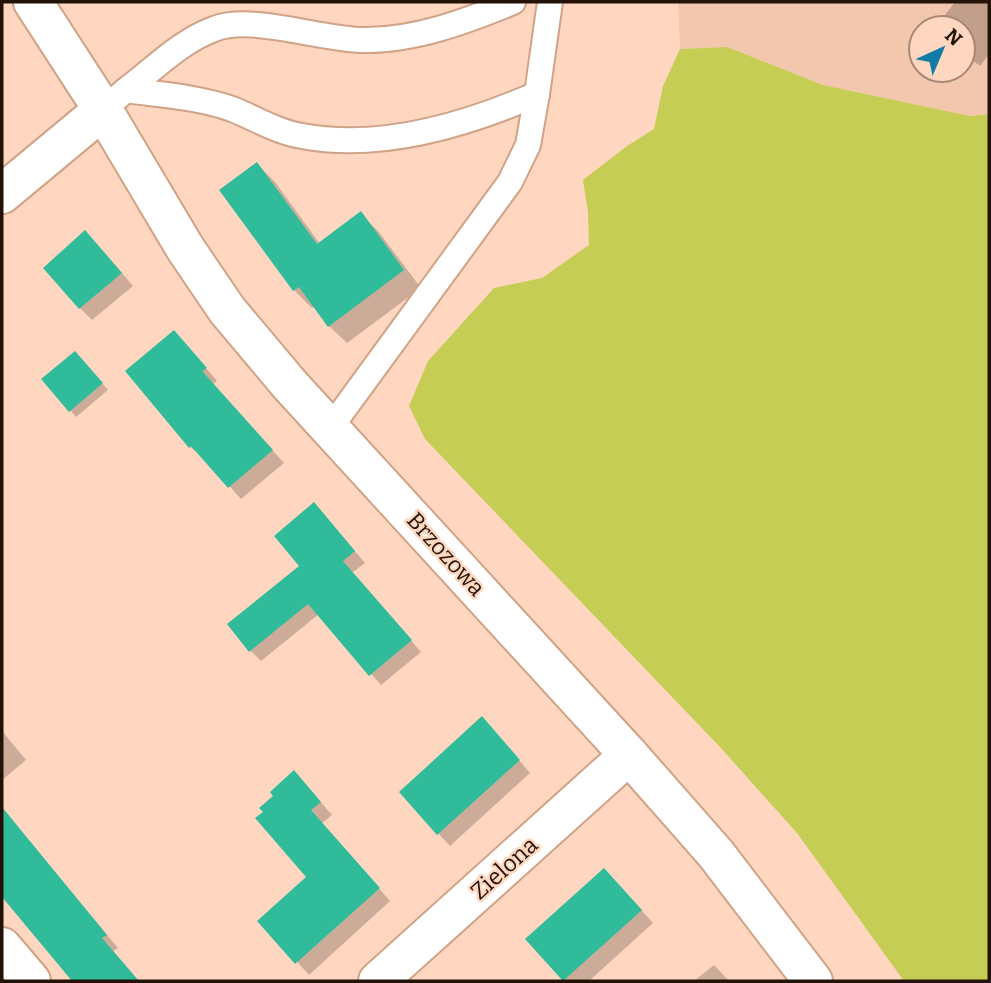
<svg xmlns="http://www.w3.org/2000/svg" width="991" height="983" viewBox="0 0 991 983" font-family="Bitter,serif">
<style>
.built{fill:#f3c7ad;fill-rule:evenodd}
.green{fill:#c5cd55}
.shadow{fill:#0003}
.building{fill:#30bc9b}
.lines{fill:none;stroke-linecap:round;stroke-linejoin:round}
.service-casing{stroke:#d0a286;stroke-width:28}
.minor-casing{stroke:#d0a286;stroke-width:42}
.service{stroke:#fff;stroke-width:24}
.minor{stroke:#fff;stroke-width:38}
.labels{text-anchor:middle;stroke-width:5;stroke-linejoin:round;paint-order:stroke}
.street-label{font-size:23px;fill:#231208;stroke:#ffd7c0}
</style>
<rect width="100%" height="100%" fill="#ffd7c0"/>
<!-- built -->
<path class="built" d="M 678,2 L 989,2 L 989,114 L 970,116 L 823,85 L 727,47 L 680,49 ZM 921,28 L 963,28 L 963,70 L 921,70 Z"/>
<!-- green -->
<path class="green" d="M 727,47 L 823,85 L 970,116 L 989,114 L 989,981 L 904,981 L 797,833 L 720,747 L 425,439 L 409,406 L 428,361 L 494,288 L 542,278 L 589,245 L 588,212 L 583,180 L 627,146 L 654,129 L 663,86 L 680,49 Z"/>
<!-- shadow -->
<g class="shadow">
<path d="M 955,2 L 989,2 L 989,54 L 980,66 L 963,53 L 963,28 L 935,28 Z"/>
<path d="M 257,164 L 275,182 L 320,244 L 360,214 L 378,231 L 421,288 L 347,343 L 329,326 L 315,306 L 312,308 L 294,290 L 221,191 Z"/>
<path d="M 97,244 L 133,286 L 92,320 L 80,308 Z"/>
<path d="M 186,345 L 217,381 L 213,384 L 284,463 L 241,499 L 204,458 L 190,447 L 128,371 Z"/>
<path d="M 81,359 L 108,390 L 76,417 L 44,380 Z"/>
<path d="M 325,516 L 365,563 L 352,573 L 421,652 L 381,685 L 319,614 L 261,661 L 250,650 L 302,567 Z"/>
<path d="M 2,731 L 26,760 L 2,780 Z"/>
<path d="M 494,731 L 530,773 L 450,846 L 438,833 Z"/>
<path d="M 306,785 L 332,815 L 322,823 L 390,901 L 309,975 L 260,921 L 308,877 Z"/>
<path d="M 4,812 L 118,948 L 113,951 L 138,981 L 74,981 L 2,895 L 2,814 Z"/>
<path d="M 616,882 L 653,923 L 589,981 L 566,981 L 528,939 Z"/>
<path d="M 714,965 L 729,981 L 694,981 Z"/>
</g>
<!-- building -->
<g class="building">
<path d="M 257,162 L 317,244 L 361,211 L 404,270 L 328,327 L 299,287 L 293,291 L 219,190 Z"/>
<path d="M 85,230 L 122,273 L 79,309 L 43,268 Z"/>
<path d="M 174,330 L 207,368 L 202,371 L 273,450 L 228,488 L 191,446 L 189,448 L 125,371 Z"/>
<path d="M 75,351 L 103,383 L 69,412 L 41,379 Z"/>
<path d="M 314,502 L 355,551 L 343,561 L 412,640 L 369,676 L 308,604 L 249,652 L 227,624 L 299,566 L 274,536 Z"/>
<path d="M 482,716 L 520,760 L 437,835 L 399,792 Z"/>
<path d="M 294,770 L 321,802 L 311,810 L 380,888 L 295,964 L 257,921 L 306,877 L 255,818 L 263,812 L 259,808 L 273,796 L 270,792 Z"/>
<path d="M 2,807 L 107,935 L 102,938 L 139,981 L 72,981 L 2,897 Z"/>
<path d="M 604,868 L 642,910 L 563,981 L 525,939 Z"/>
</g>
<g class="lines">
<!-- service casing -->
<g class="service-casing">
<g id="service">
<path d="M 126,90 C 154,69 181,41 214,29 C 252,14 322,40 363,40 C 414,41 467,21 513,2"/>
<path d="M 103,110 L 126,90 C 161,95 199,97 232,109 C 255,118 277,132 302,136 C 380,151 466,125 537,94 L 550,2"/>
<path d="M 331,427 L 510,182 L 528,145 L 537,94"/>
</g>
</g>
<!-- minor casing -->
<g class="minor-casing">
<g id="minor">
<path d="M 33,2 L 103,110 L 185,248 L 227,310 L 290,385 L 629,755 L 716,854 L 813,981"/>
<path d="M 2,194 L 103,110"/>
<path d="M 2,947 L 31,981"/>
<path d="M 378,981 L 629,755"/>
</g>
</g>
<!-- service -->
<use href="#service" class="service"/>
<!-- minor -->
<use href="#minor" class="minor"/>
</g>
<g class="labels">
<!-- street labels -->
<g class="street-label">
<text transform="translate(446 554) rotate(48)" y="8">Brzozowa</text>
<text transform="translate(504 868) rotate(-42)" y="8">Zielona</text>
</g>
</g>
<!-- border -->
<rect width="991" height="983" fill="none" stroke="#231208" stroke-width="7"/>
<!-- north arrow -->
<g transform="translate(942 49) rotate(44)"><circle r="33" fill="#ffd7c0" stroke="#a78876" stroke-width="2"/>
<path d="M0-5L12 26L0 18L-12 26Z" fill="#127ba5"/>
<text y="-10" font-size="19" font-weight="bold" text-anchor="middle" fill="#231208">N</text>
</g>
</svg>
